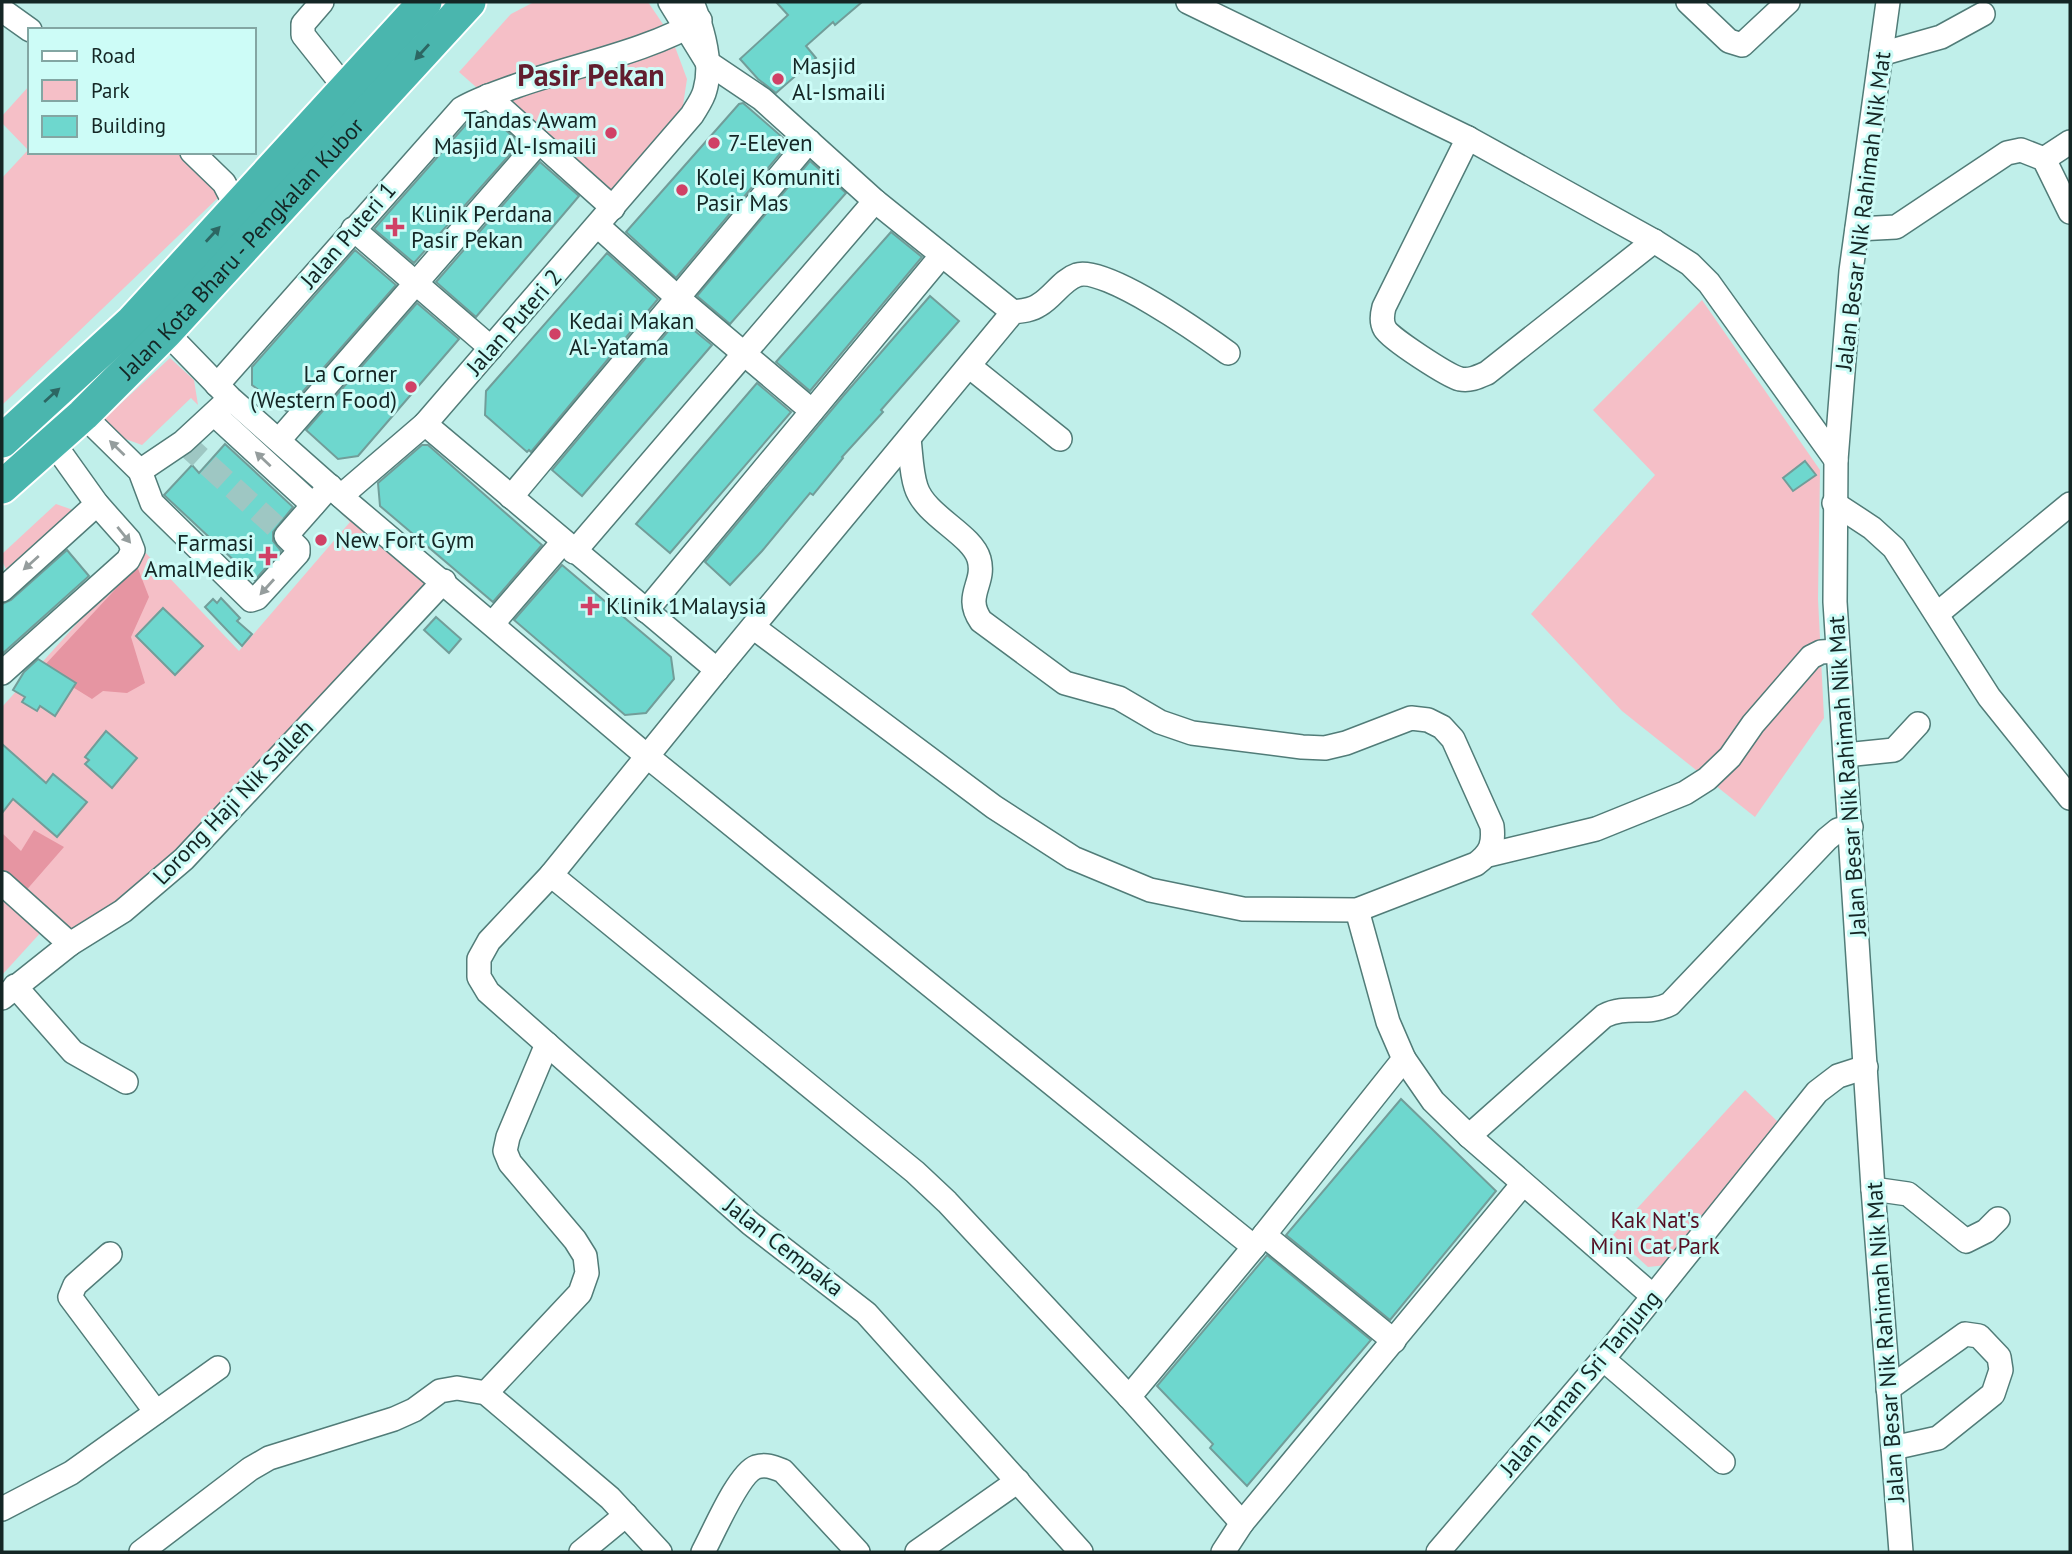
<svg xmlns="http://www.w3.org/2000/svg" width="2072" height="1554" viewBox="0 0 2072 1554" font-family="'PT Sans',sans-serif">
<style>
.green{fill:#f5bfc7}
.forest{fill:#e695a2}
.building{fill:#6ed7ce;stroke:#719d99;stroke-width:2}
.lines{fill:none;stroke-linecap:round;stroke-linejoin:round}
.minor-tunnel{stroke:#9ec7c3;stroke-width:23;stroke-dasharray:23 11;stroke-linecap:butt}
.minor-casing{stroke:#517c78;stroke-width:26}
.highway-casing{stroke:#fff;stroke-width:37}
.minor{stroke:#fff;stroke-width:23}
.highway{stroke:#4ab6ae;stroke-width:33}
.oneway{fill:#2c6763}
.oneway2{fill:#959d9d}
.poi-dot{fill:#d04166;stroke:#cdfcf7;stroke-width:2.5}
.labels{text-anchor:middle;stroke-width:6;stroke-linejoin:round;paint-order:stroke}
.poi-label{font-size:23px;fill:#142625;stroke:#cdfcf7;text-anchor:start}
.street-label{font-size:23px;fill:#142625;stroke:#cdfcf7}
.park-label{font-size:23px;fill:#560f23;stroke:#cdfcf7}
.district-label{font-size:30px;font-weight:bold;fill:#621d2e;stroke:#cdfcf7}
</style>
<rect width="100%" height="100%" fill="#c0efea"/>
<!-- green -->
<g class="green">
<path d="M 534,2 L 648,2 L 671,36 L 687,79 L 682,112 L 604,200 L 459,72 L 511,14 Z"/>
<path d="M 30,85 L 30,152 L 178,152 L 223,193 L 2,405 L 2,178 L 28,150 L 2,123 L 2,116 Z"/>
<path d="M 1702,300 L 1820,470 L 1818,599 L 1824,718 L 1755,817 L 1622,711 L 1531,614 L 1655,475 L 1593,410 Z"/>
<path d="M 170,358 L 194,380 L 198,405 L 191,398 L 142,445 L 120,437 L 104,419 Z"/>
<path d="M 56,504 L 76,511 L 8,573 L 2,561 L 2,554 Z"/>
<path d="M 351,505 L 444,581 L 184,859 L 70,944 L 2,883 L 2,707 L 143,550 L 239,651 L 350,522 L 341,513 Z"/>
<path d="M 2,893 L 43,930 L 2,975 Z"/>
<path d="M 1745,1090 L 1778,1122 L 1667,1265 L 1648,1267 L 1613,1235 Z"/>
</g>
<!-- forest -->
<g class="forest">
<path d="M 137,566 L 149,597 L 131,637 L 145,683 L 127,693 L 103,691 L 92,699 L 42,668 Z"/>
<path d="M 34,830 L 64,847 L 23,894 L 2,873 L 2,833 L 21,851 Z"/>
</g>
<!-- building -->
<g class="building">
<path d="M 776,2 L 862,2 L 835,25 L 833,22 L 806,46 L 816,58 L 776,93 L 758,79 L 740,59 L 788,15 Z"/>
<path d="M 743,103 L 789,143 L 676,278 L 626,232 L 739,104 Z"/>
<path d="M 479,115 L 489,115 L 520,143 L 414,263 L 374,229 L 470,120 Z"/>
<path d="M 810,161 L 846,193 L 730,324 L 697,296 Z"/>
<path d="M 540,162 L 579,196 L 476,317 L 436,282 Z"/>
<path d="M 891,232 L 922,257 L 810,391 L 776,362 Z"/>
<path d="M 355,250 L 396,285 L 286,411 L 252,385 L 252,367 Z"/>
<path d="M 607,253 L 658,299 L 531,452 L 529,450 L 527,452 L 485,415 L 486,391 Z"/>
<path d="M 930,296 L 959,321 L 881,410 L 883,412 L 842,457 L 843,458 L 813,495 L 810,493 L 762,551 L 730,585 L 705,562 L 844,395 Z"/>
<path d="M 417,303 L 459,339 L 358,456 L 338,459 L 306,430 Z"/>
<path d="M 679,318 L 712,345 L 582,496 L 552,470 Z"/>
<path d="M 757,383 L 791,412 L 670,553 L 636,524 Z"/>
<path d="M 225,444 L 293,507 L 273,532 L 273,541 L 281,551 L 255,580 L 164,495 L 192,465 L 199,473 Z"/>
<path d="M 422,445 L 428,445 L 542,545 L 493,602 L 380,506 L 378,483 Z"/>
<path d="M 1805,461 L 1816,475 L 1793,491 L 1783,478 Z"/>
<path d="M 67,550 L 89,576 L 2,654 L 2,604 L 11,600 Z"/>
<path d="M 562,565 L 671,657 L 674,679 L 646,713 L 625,715 L 514,620 Z"/>
<path d="M 221,598 L 240,618 L 237,621 L 252,634 L 242,646 L 205,607 L 213,599 L 217,603 Z"/>
<path d="M 163,608 L 203,646 L 175,675 L 136,636 Z"/>
<path d="M 436,617 L 461,639 L 449,653 L 424,630 Z"/>
<path d="M 38,659 L 76,683 L 55,716 L 40,706 L 37,711 L 22,702 L 25,697 L 13,690 L 24,672 Z"/>
<path d="M 106,731 L 137,758 L 112,788 L 85,764 L 89,760 L 85,757 Z"/>
<path d="M 2,744 L 46,783 L 53,774 L 87,802 L 57,837 L 13,799 L 2,813 Z"/>
<path d="M 1401,1099 L 1496,1191 L 1390,1320 L 1286,1235 Z"/>
<path d="M 1267,1255 L 1371,1340 L 1247,1486 L 1210,1448 L 1213,1444 L 1157,1386 Z"/>
</g>
<g class="lines">
<!-- minor-tunnel -->
<path class="minor-tunnel" d="M 183,442 L 286,536"/>
<!-- minor casing -->
<g class="minor-casing">
<g id="minor">
<path d="M 322,2 L 303,24 L 303,35 L 346,89"/>
<path d="M 670,2 L 707,62 L 762,99 L 875,201 L 1013,312"/>
<path d="M 1188,2 L 1468,138 L 1654,241 L 1690,264 L 1709,283 L 1836,460"/>
<path d="M 1688,2 L 1729,41 L 1742,45 L 1788,2"/>
<path d="M 1888,2 L 1851,271 L 1836,460 L 1835,602 L 1873,1189 L 1901,1552"/>
<path d="M 2,10 L 30,30"/>
<path d="M 1881,54 L 1941,37 L 1983,14"/>
<path d="M 488,96 L 613,208"/>
<path d="M 1468,138 L 1384,307 C 1382,315 1381,322 1385,329 C 1391,339 1448,376 1460,379 C 1470,381 1478,377 1487,373 L 1654,241"/>
<path d="M 192,152 L 224,183 L 237,208"/>
<path d="M 2044,159 L 2070,142"/>
<path d="M 598,226 L 678,298 L 812,411"/>
<path d="M 353,229 L 491,348"/>
<path d="M 1857,229 L 1896,227 L 2007,153 L 2021,150 L 2044,159 L 2070,212"/>
<path d="M 166,332 L 230,398 L 351,505 L 648,757 L 1254,1247"/>
<path d="M 969,366 L 1060,439"/>
<path d="M 217,385 L 461,109 C 478,99 497,93 516,86 C 572,66 650,51 700,20"/>
<path d="M 214,414 L 313,505"/>
<path d="M 83,415 L 140,471 L 152,503 L 251,600 L 257,598 L 298,553 L 298,548 L 286,536 L 330,486"/>
<path d="M 425,424 L 717,670"/>
<path d="M 279,440 L 539,142"/>
<path d="M 140,471 L 183,442 L 223,405"/>
<path d="M 341,496 L 425,424 L 692,115 C 696,108 703,99 705,90 C 713,63 702,27 692,2"/>
<path d="M 511,497 L 809,141"/>
<path d="M 1834,503 L 1872,528 L 1894,548 L 1989,697 L 2070,798"/>
<path d="M 574,552 L 875,201"/>
<path d="M 2,590 L 97,504"/>
<path d="M 646,611 L 942,255"/>
<path d="M 1937,614 L 2070,504"/>
<path d="M 493,623 L 563,542"/>
<path d="M 753,627 L 994,807 L 1073,858 L 1150,890 L 1243,909 L 1357,910 L 1476,864 C 1491,853 1494,844 1492,826 L 1453,739 L 1442,727 L 1428,720 L 1411,718 L 1346,743 L 1325,748 L 1302,747 L 1192,733 L 1160,722 L 1119,698 L 1065,683 L 981,621 C 963,595 986,584 979,559 C 972,534 925,516 916,487 C 911,472 911,454 909,439"/>
<path d="M 2,673 L 128,560 L 133,550 L 129,540 L 97,504 L 52,441"/>
<path d="M 1845,755 L 1894,750 L 1918,724"/>
<path d="M 1488,855 L 1596,829 L 1685,793 L 1707,779 L 1730,757 L 1753,724 L 1811,657 L 1821,652 L 1838,651"/>
<path d="M 551,875 L 915,1172 L 947,1202 L 1129,1397 L 1242,1523"/>
<path d="M 2,883 L 70,944"/>
<path d="M 15,986 L 73,1052 L 126,1082"/>
<path d="M 2,998 L 70,944 L 123,911 L 184,859 L 444,581"/>
<path d="M 1404,1059 L 1433,1101 L 1469,1136 L 1654,1297"/>
<path d="M 1469,1136 L 1604,1016 C 1627,1004 1647,1016 1670,1004 L 1827,839 L 1838,830 L 1851,827"/>
<path d="M 1873,1189 L 1908,1194 L 1966,1241 L 1986,1231 L 1998,1219"/>
<path d="M 1264,1235 L 1394,1341"/>
<path d="M 110,1254 L 75,1285 L 70,1297 L 156,1412"/>
<path d="M 1603,1359 L 1723,1462"/>
<path d="M 1888,1389 L 1965,1334 L 1979,1336 L 1999,1357 L 2001,1370 L 1993,1394 L 1938,1438 L 1893,1448"/>
<path d="M 486,1393 L 580,1293 L 587,1273 L 585,1256 L 575,1240 L 510,1163 L 505,1151 L 508,1137 L 547,1044"/>
<path d="M 1129,1397 L 1264,1235 L 1404,1059 L 1388,1022 L 1357,910"/>
<path d="M 2,1509 L 71,1473 L 218,1368"/>
<path d="M 141,1552 L 250,1469 L 269,1458 L 394,1419 L 414,1410 L 440,1391 L 457,1388 L 486,1393 L 610,1498 L 660,1552"/>
<path d="M 581,1552 L 626,1515"/>
<path d="M 703,1552 C 713,1534 738,1474 756,1467 C 766,1464 773,1467 783,1471 L 858,1552"/>
<path d="M 917,1552 L 1018,1481"/>
<path d="M 1081,1552 L 866,1313 L 751,1224 L 488,992 L 479,977 L 479,959 L 489,941 L 551,875 L 717,670 L 1013,312 C 1022,311 1032,310 1039,305 C 1053,297 1062,280 1077,275 C 1104,265 1203,335 1228,353"/>
<path d="M 1223,1552 L 1242,1523 L 1522,1185"/>
<path d="M 1438,1552 L 1603,1359 L 1817,1092 L 1838,1076 L 1866,1067"/>
</g>
</g>
<!-- highway casing -->
<g class="highway-casing">
<g id="highway">
<path d="M 2,441 L 132,322 L 425,2"/>
<path id="s1" d="M 2,487 L 83,415 L 166,332 L 469,2"/>
</g>
</g>
<!-- minor -->
<use href="#minor" class="minor"/>
<!-- highway -->
<use href="#highway" class="highway"/>
</g>
<!-- one-way arrows -->
<defs><path id="oneway-solid" d="M-6-.8H1V-3.2L6.5 0L1 3.2V.8H-6Z" transform="scale(1.75)"/></defs>
<g class="oneway">
<use href="#oneway-solid" transform="translate(422 52) rotate(132)"/>
<use href="#oneway-solid" transform="translate(213 234) rotate(-47)"/>
<use href="#oneway-solid" transform="translate(52 395) rotate(-42)"/>
</g>
<g class="oneway2">
<use href="#oneway-solid" transform="translate(117 448) rotate(-136)"/>
<use href="#oneway-solid" transform="translate(263 459) rotate(-137)"/>
<use href="#oneway-solid" transform="translate(124 535) rotate(51)"/>
<use href="#oneway-solid" transform="translate(31 563) rotate(138)"/>
<use href="#oneway-solid" transform="translate(267 587) rotate(132)"/>
</g>
<!-- markers -->
<g class="poi-dot">
<circle cx="778" cy="79" r="7"/>
<circle cx="611" cy="133" r="7"/>
<circle cx="714" cy="143" r="7"/>
<circle cx="682" cy="190" r="7"/>
<path d="M391.5 216.5h7v7h7v7h-7v7h-7v-7h-7v-7h7z"/>
<circle cx="555" cy="334" r="7"/>
<circle cx="411" cy="387" r="7"/>
<circle cx="321" cy="540" r="7"/>
<path d="M264.5 545.5h7v7h7v7h-7v7h-7v-7h-7v-7h7z"/>
<path d="M586.5 595.5h7v7h7v7h-7v7h-7v-7h-7v-7h7z"/>
</g>
<g class="labels">
<!-- poi labels -->
<g class="poi-label">
<text x="792" y="74">Masjid<tspan x="792" dy="26">Al-Ismaili</tspan></text>
<text x="597" y="128" text-anchor="end">Tandas Awam<tspan x="597" dy="26">Masjid Al-Ismaili</tspan></text>
<text x="728" y="151">7-Eleven</text>
<text x="696" y="185">Kolej Komuniti<tspan x="696" dy="26">Pasir Mas</tspan></text>
<text x="411" y="222">Klinik Perdana<tspan x="411" dy="26">Pasir Pekan</tspan></text>
<text x="569" y="329">Kedai Makan<tspan x="569" dy="26">Al-Yatama</tspan></text>
<text x="397" y="382" text-anchor="end">La Corner<tspan x="397" dy="26">(Western Food)</tspan></text>
<text x="335" y="548">New Fort Gym</text>
<text x="254" y="551" text-anchor="end">Farmasi<tspan x="254" dy="26">AmalMedik</tspan></text>
<text x="606" y="614">Klinik 1Malaysia</text>
</g>
<!-- street labels -->
<g class="street-label">
<text transform="translate(1863 211) rotate(-83)" y="8">Jalan Besar Nik Rahimah Nik Mat</text>
<text transform="translate(348 235) rotate(-49)" y="8">Jalan Puteri 1</text>
<text dy="8" stroke="none"><textPath href="#s1" startOffset="338">Jalan Kota Bharu - Pengkalan Kubor</textPath></text>
<text transform="translate(514 322) rotate(-49)" y="8">Jalan Puteri 2</text>
<text transform="translate(1847 776) rotate(-94)" y="8">Jalan Besar Nik Rahimah Nik Mat</text>
<text transform="translate(233 802) rotate(-46)" y="8">Lorong Haji Nik Salleh</text>
<text transform="translate(784 1247) rotate(38)" y="8">Jalan Cempaka</text>
<text transform="translate(1885 1342) rotate(-94)" y="8">Jalan Besar Nik Rahimah Nik Mat</text>
<text transform="translate(1580 1383) rotate(-50)" y="8">Jalan Taman Sri Tanjung</text>
</g>
<!-- park labels -->
<g class="park-label">
<text x="1655" y="1228">Kak Nat's<tspan x="1655" dy="26">Mini Cat Park</tspan></text>
</g>
<!-- district labels -->
<g class="district-label">
<text x="591" y="86">Pasir Pekan</text>
</g>
</g>
<!-- border -->
<rect width="2072" height="1554" fill="none" stroke="#142625" stroke-width="7"/>
<!-- legend -->
<rect x="28" y="28" width="228" height="126" fill="#cdfcf7" stroke="#83a6a3" stroke-width="2"/>
<rect x="42" y="51" width="35" height="10" fill="#ffffff" stroke="#83a6a3" stroke-width="2"/>
<text x="91" y="63" font-size="21" fill="#142625">Road</text>
<rect x="42" y="80" width="35" height="21" fill="#f5bfc7" stroke="#83a6a3" stroke-width="2"/>
<text x="91" y="98" font-size="21" fill="#142625">Park</text>
<rect x="42" y="116" width="35" height="21" fill="#6ed7ce" stroke="#83a6a3" stroke-width="2"/>
<text x="91" y="133" font-size="21" fill="#142625">Building</text>
</svg>
